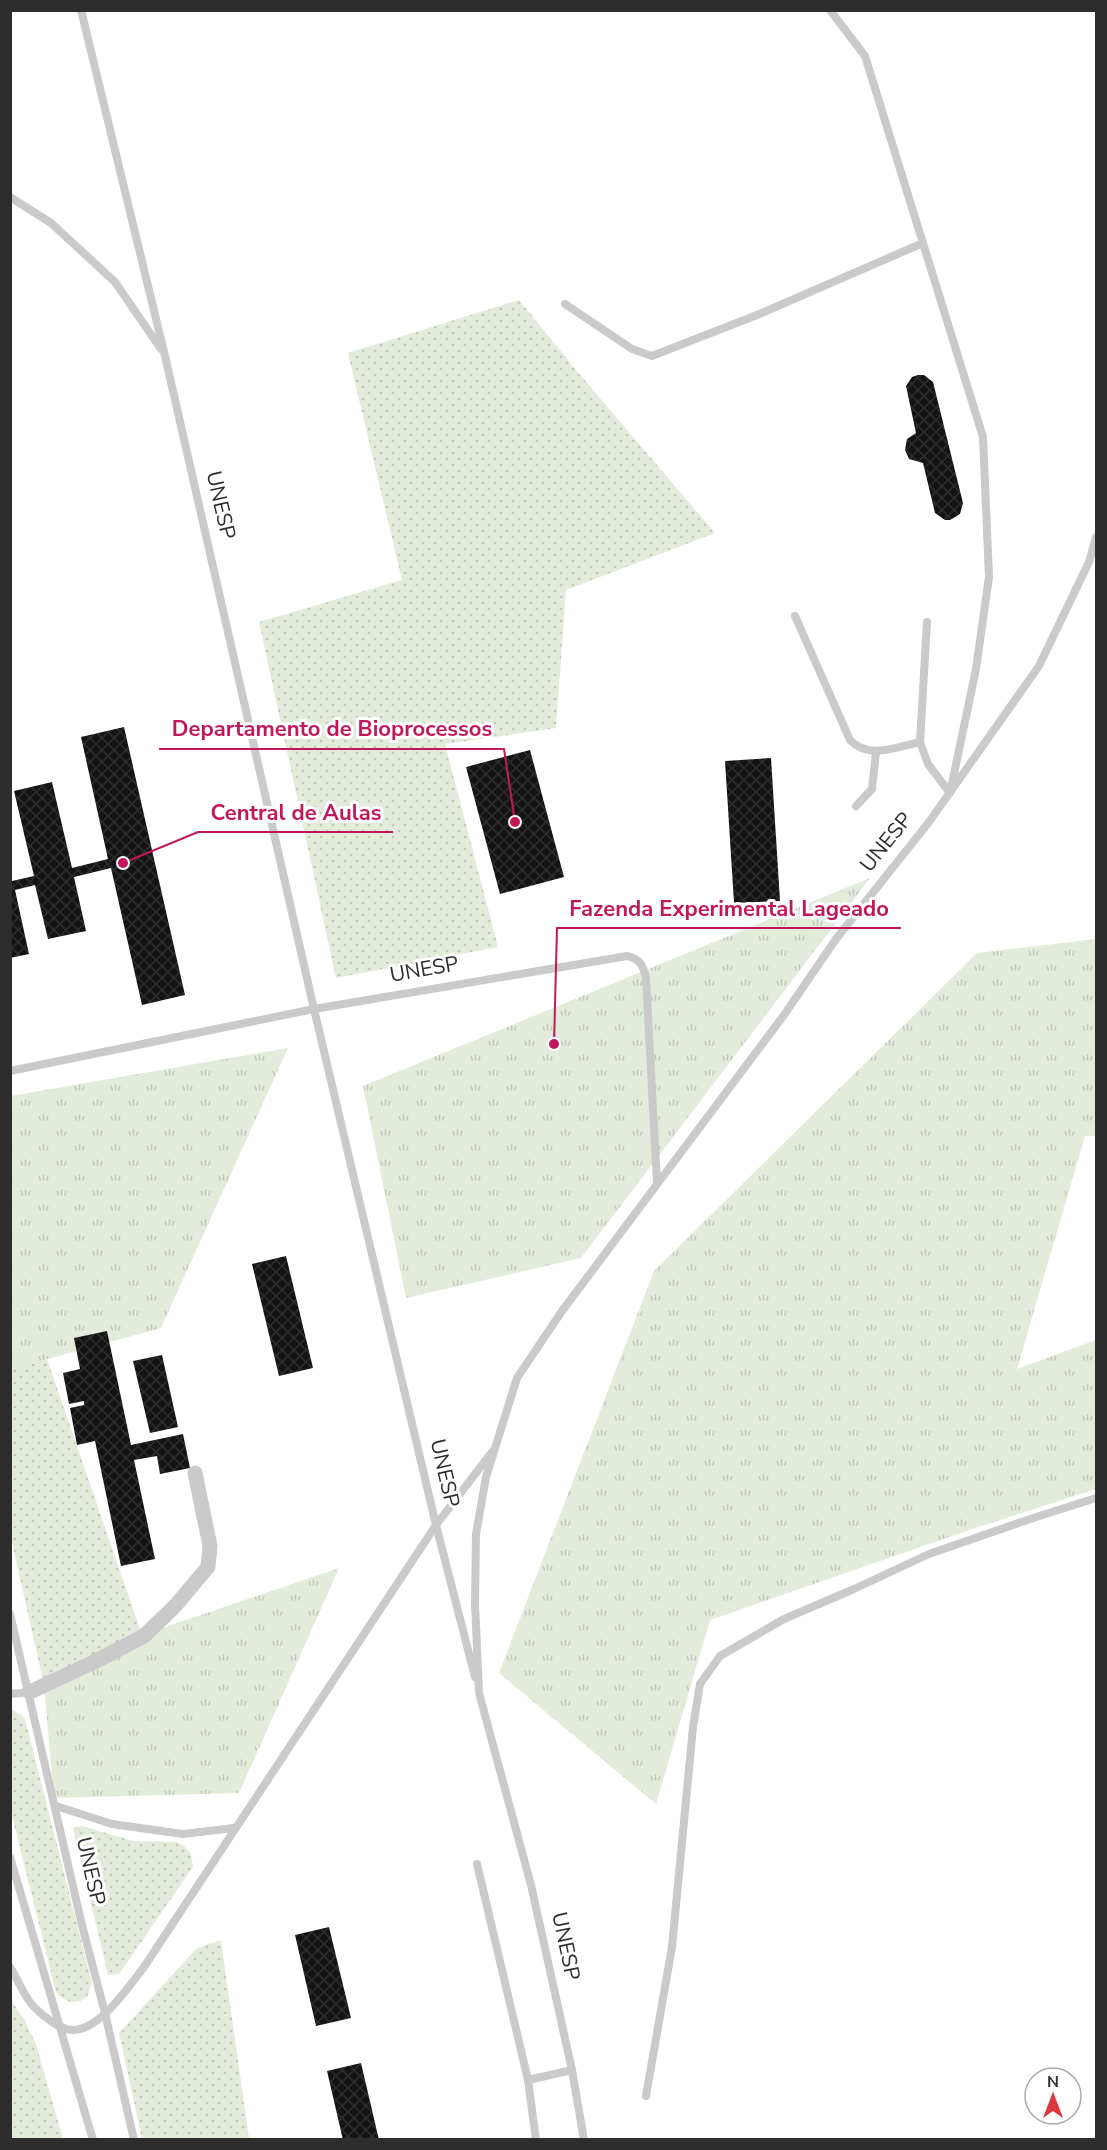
<svg xmlns="http://www.w3.org/2000/svg" width="1107" height="2150" viewBox="0 0 1107 2150" font-family="'Nunito Sans',sans-serif">
<style>
.grass{fill:url(#grass-dots)}
.park{fill:url(#park-tufts)}
.building{fill:url(#building-cross-hatch)}
.lines{fill:none;stroke-linecap:round;stroke-linejoin:round}
.service{stroke:#cacaca;stroke-width:8}
.minor{stroke:#cacaca;stroke-width:15}
.labels{text-anchor:middle;stroke-width:6;stroke-linejoin:round;paint-order:stroke}
.street-label{font-size:21px;fill:#2d2d2d;stroke:#fff}
.leader{fill:none;stroke:#c2185b;stroke-width:2}
.callout-dot{fill:#c2185b;stroke:#fff;stroke-width:2}
.callout-label{font-size:22px;text-anchor:middle;font-weight:bold;fill:#c2185b;stroke:#fff;stroke-width:6;stroke-linejoin:round;paint-order:stroke}
</style>
<defs>
<pattern id="grass-dots" width="8" height="8" patternUnits="userSpaceOnUse" patternTransform="scale(1.5)"><rect width="8" height="8" fill="#e3ebdb"/><path d="M2 2h.1M6 6h.1" fill="none" stroke="#c3cabc" stroke-width="1.8" stroke-linecap="round"/></pattern>
<pattern id="park-tufts" width="24" height="20" patternUnits="userSpaceOnUse" patternTransform="scale(1.5)"><rect width="24" height="20" fill="#e3ebdb"/><path d="M3 7l-1-3M5 7V3M7 7l1-3M15 17l-1-3M17 17v-4M19 17l1-3" fill="none" stroke="#c3cabc"/></pattern>
<pattern id="building-cross-hatch" width="8" height="8" patternUnits="userSpaceOnUse" patternTransform="scale(1.5)"><rect width="8" height="8" fill="#141414"/><path d="M0 0l8 8M0 8l8-8" fill="none" stroke="#2e2e2e"/></pattern>
</defs>
<rect width="100%" height="100%" fill="#fff"/>
<!-- grass -->
<g class="grass">
<path d="M 519,300 L 581,376 L 715,533 L 566,590 L 556,728 L 445,744 L 498,947 L 336,978 L 259,622 L 402,580 L 348,353 Z"/>
<path d="M 47,1359 L 142,1635 L 44,1685 L 11,1538 L 10,1369 Z"/>
<path d="M 11,1709 L 20,1714 L 25,1719 L 92,1983 L 87,1997 C 75,2005 65,2003 56,1992 L 11,1812 Z"/>
<path d="M 82,1826 L 133,1841 L 177,1842 L 183,1845 L 191,1854 L 193,1867 L 119,1974 L 108,1975 L 73,1828 Z"/>
<path d="M 221,1940 L 249,2139 L 142,2139 L 119,2033 L 197,1948 Z"/>
<path d="M 10,1999 L 24,2019 L 36,2044 L 63,2139 L 11,2139 Z"/>
</g>
<!-- park -->
<g class="park">
<path d="M 870,878 L 581,1258 L 406,1298 L 363,1086 Z"/>
<path d="M 1096,939 L 1096,1136 L 1085,1136 L 1017,1369 L 1096,1340 L 1096,1489 L 975,1528 L 710,1620 L 656,1804 L 499,1673 L 654,1271 L 977,953 Z"/>
<path d="M 288,1048 L 161,1328 L 11,1369 L 11,1096 Z"/>
<path d="M 339,1568 L 239,1793 L 54,1798 L 44,1685 L 142,1635 Z"/>
</g>
<!-- building -->
<g class="building">
<path d="M 918,375 L 924,375 L 933,382 L 963,503 L 960,514 L 950,520 L 945,520 L 935,513 L 923,463 L 909,459 L 905,450 L 907,439 L 916,433 L 906,386 L 912,377 Z"/>
<path d="M 124,727 L 185,995 L 142,1005 L 111,868 L 74,877 L 86,931 L 48,939 L 35,885 L 15,890 L 29,954 L 10,958 L 10,876 L 12,881 L 34,876 L 14,791 L 52,782 L 72,868 L 108,859 L 81,737 Z"/>
<path d="M 530,750 L 564,877 L 500,894 L 466,767 Z"/>
<path d="M 771,758 L 780,901 L 734,903 L 725,761 Z"/>
<path d="M 286,1256 L 313,1368 L 279,1376 L 252,1264 Z"/>
<path d="M 107,1331 L 131,1445 L 183,1434 L 190,1468 L 160,1474 L 157,1456 L 134,1460 L 155,1559 L 121,1566 L 95,1441 L 77,1445 L 70,1408 L 84,1405 L 84,1401 L 69,1404 L 63,1373 L 80,1369 L 74,1338 Z"/>
<path d="M 162,1355 L 178,1427 L 150,1433 L 133,1361 Z"/>
<path d="M 329,1927 L 351,2018 L 316,2026 L 295,1935 Z"/>
<path d="M 361,2063 L 379,2140 L 343,2140 L 327,2071 Z"/>
</g>
<g class="lines">
<!-- service -->
<g class="service">
<path d="M 81,10 L 165,356 L 314,1009 L 436,1525 L 475,1677"/>
<path d="M 830,10 L 865,56 L 983,437 L 989,577 L 976,669 L 950,793 L 928,764 L 920,742 L 927,622"/>
<path d="M 10,197 L 51,223 L 115,282 L 161,349"/>
<path d="M 565,304 L 632,349 L 652,356 L 757,315 L 923,243"/>
<path d="M 795,616 L 850,740 C 869,760 897,747 920,742"/>
<path d="M 856,806 L 872,789 L 876,752"/>
<path d="M 10,1071 L 314,1009 L 627,956 C 640,959 643,965 646,978 L 657,1183"/>
<path d="M 10,1614 L 82,1925 L 105,2013 L 134,2140"/>
<path d="M 10,1694 L 30,1692"/>
<path d="M 56,1806 L 112,1824 L 183,1834 L 234,1828"/>
<path d="M 10,1857 L 93,2140"/>
<path d="M 477,1864 L 528,2080 L 536,2140"/>
<path d="M 10,1967 C 18,1979 24,1997 34,2007 C 43,2016 60,2030 73,2030 C 100,2030 129,1986 144,1967 L 436,1525 L 492,1452"/>
<path d="M 528,2080 L 572,2070"/>
<path d="M 646,2096 L 672,1947 L 693,1727 L 700,1684 L 720,1656 L 784,1619 L 854,1589 L 929,1554 L 1030,1519 L 1096,1498"/>
<path d="M 584,2140 L 572,2070 L 531,1885 L 479,1693 L 475,1603 L 476,1534 L 486,1477 L 517,1378 L 562,1311 L 784,1015 L 836,939 L 929,822 L 1039,666 L 1089,562 L 1096,537"/>
</g>
<!-- minor -->
<path class="minor" d="M 30,1692 L 94,1662 L 144,1636 L 175,1606 L 208,1567 L 210,1546 L 195,1473"/>
</g>
<g class="labels">
<!-- street labels -->
<g class="street-label">
<text transform="translate(221 505) rotate(77)" y="7">UNESP</text>
<text transform="translate(886 842) rotate(-51)" y="7">UNESP</text>
<text transform="translate(424 969) rotate(-10)" y="7">UNESP</text>
<text transform="translate(445 1473) rotate(77)" y="7">UNESP</text>
<text transform="translate(91 1871) rotate(77)" y="7">UNESP</text>
<text transform="translate(566 1946) rotate(78)" y="7">UNESP</text>
</g>
</g>
<!-- callouts -->
<path class="leader" d="M515 822L504 749H159M123 863L198 832H393M554 1044L557 928H901"/>
<g class="callout-dot">
<circle cx="515" cy="822" r="6"/>
<circle cx="123" cy="863" r="6"/>
<circle cx="554" cy="1044" r="6"/>
</g>
<g class="callout-label">
<text x="332" y="736">Departamento de Bioprocessos</text>
<text x="296" y="820">Central de Aulas</text>
<text x="729" y="916">Fazenda Experimental Lageado</text>
</g>
<!-- border -->
<rect width="1107" height="2150" fill="none" stroke="#2d2d2d" stroke-width="24"/>
<!-- north arrow -->
<g transform="translate(1053 2096)"><circle r="28" fill="#ffffff" stroke="#ababab" stroke-width="1.5"/>
<path d="M0-4.5L10 22L0 15L-10 22Z" fill="#de363e"/>
<text y="-9" font-size="16" font-weight="bold" text-anchor="middle" fill="#2d2d2d">N</text>
</g>
</svg>
